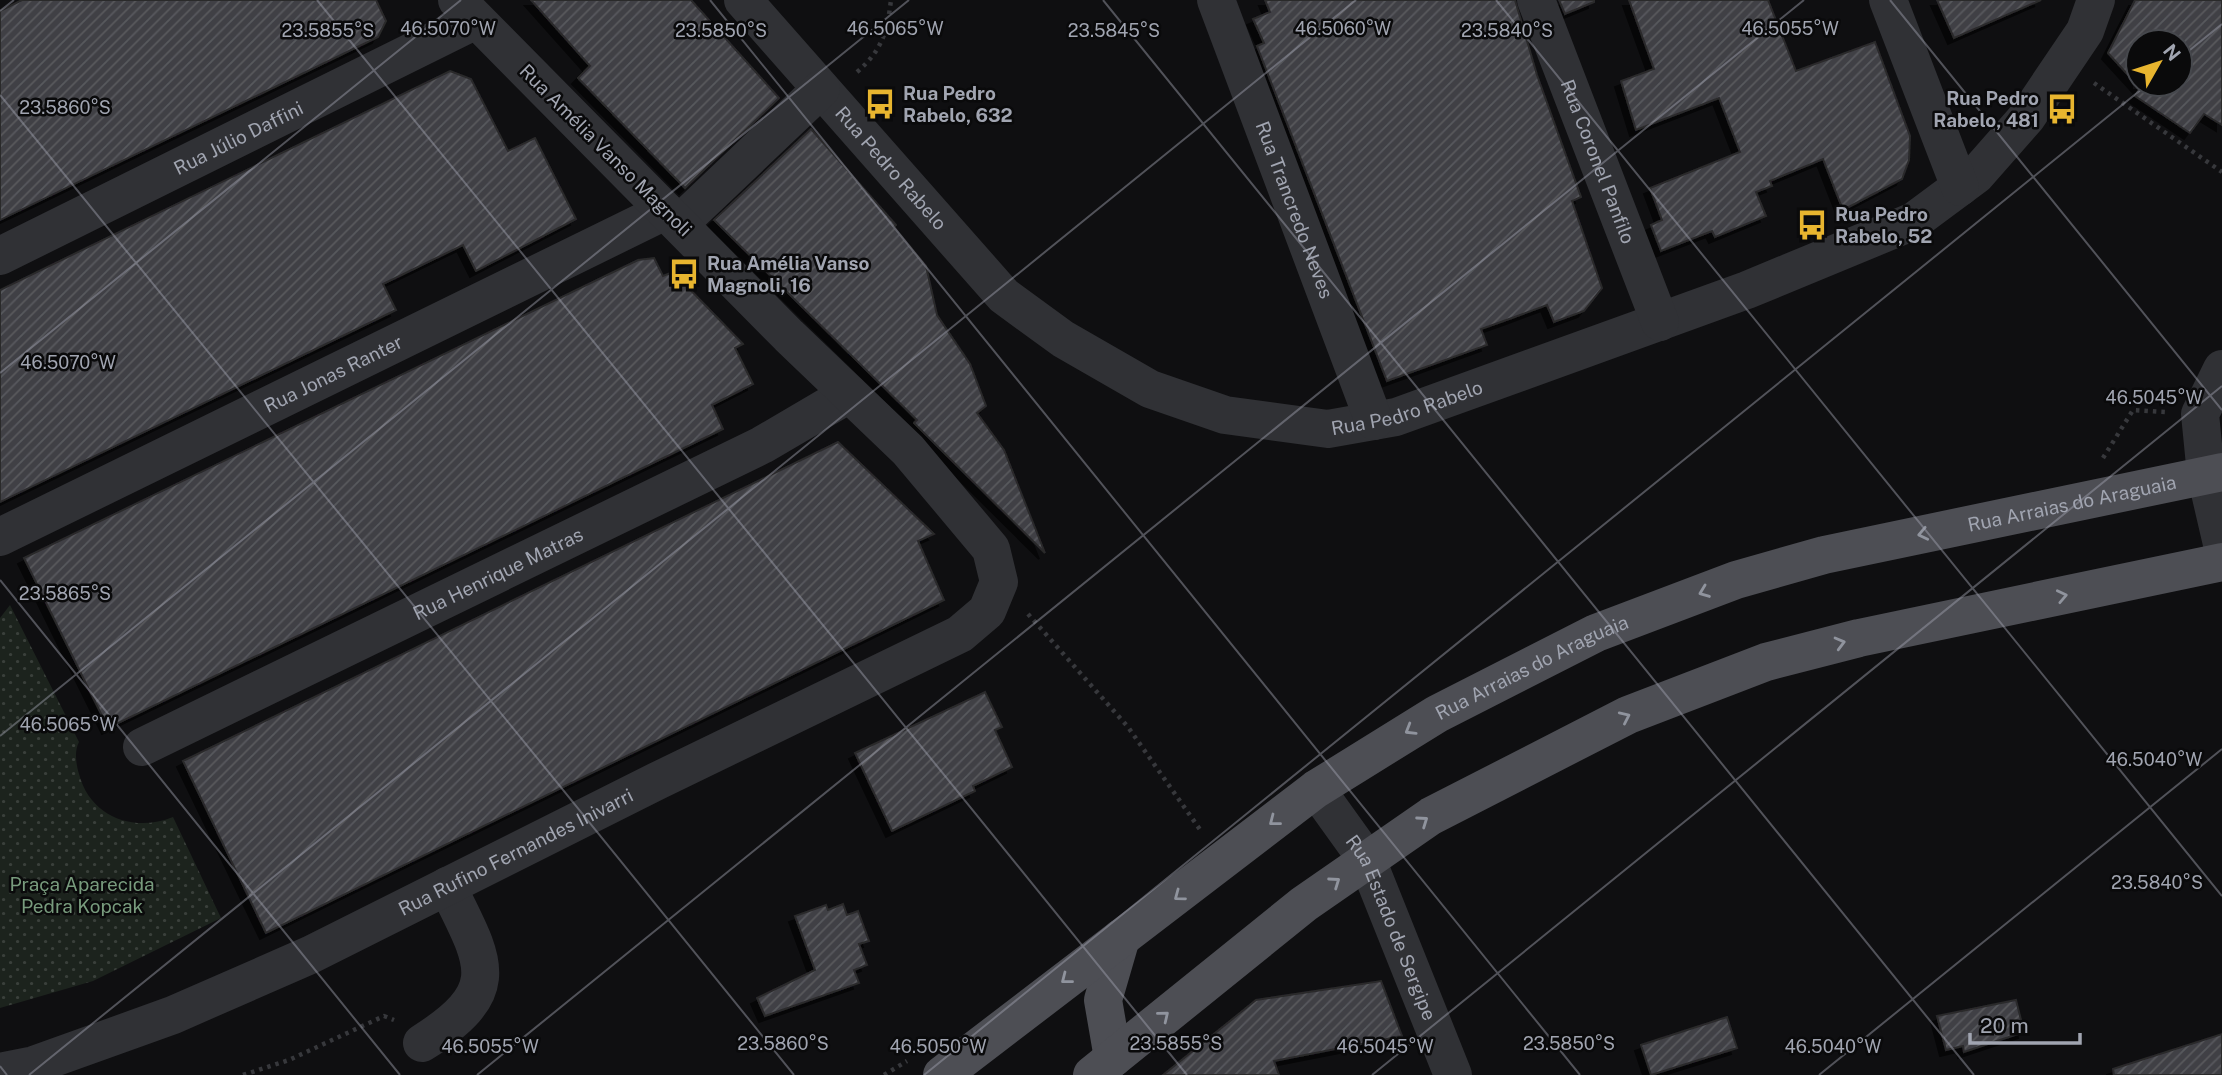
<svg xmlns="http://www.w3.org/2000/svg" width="2222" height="1075" viewBox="0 0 2222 1075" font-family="'Public Sans',sans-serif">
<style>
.grass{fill:url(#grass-dots)}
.building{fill:url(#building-hatch);stroke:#2a292c;stroke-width:2;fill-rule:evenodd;filter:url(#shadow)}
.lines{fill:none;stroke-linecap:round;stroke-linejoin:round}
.path{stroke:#37383c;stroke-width:4.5;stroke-dasharray:3.5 5;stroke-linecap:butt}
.minor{stroke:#303135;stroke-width:38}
.major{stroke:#4d4e54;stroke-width:38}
.oneway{stroke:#90949e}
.ticks{fill:none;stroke:#a1a5b1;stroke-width:2;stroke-opacity:0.45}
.labels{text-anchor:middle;stroke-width:5;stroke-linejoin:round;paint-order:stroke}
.poi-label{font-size:19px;font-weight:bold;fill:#a1a5b1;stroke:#0a0a0b;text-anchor:start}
.street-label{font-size:19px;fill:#a1a5b1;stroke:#0a0a0b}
.park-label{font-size:19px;fill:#789b7d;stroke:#0a0a0b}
.ticks-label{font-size:18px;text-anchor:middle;fill:#a1a5b1;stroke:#0a0a0b;stroke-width:5;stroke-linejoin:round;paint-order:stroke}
</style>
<defs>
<pattern id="grass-dots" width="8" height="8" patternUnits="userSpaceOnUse" patternTransform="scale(1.75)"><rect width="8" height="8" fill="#1c231d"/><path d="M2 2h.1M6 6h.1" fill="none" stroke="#3a403b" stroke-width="1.8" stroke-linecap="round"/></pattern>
<pattern id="building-hatch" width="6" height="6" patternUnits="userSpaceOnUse" patternTransform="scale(1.75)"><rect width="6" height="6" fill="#404045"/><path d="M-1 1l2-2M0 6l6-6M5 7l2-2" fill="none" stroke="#58595d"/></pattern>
<filter id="shadow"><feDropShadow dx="-6" dy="6" stdDeviation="0" flood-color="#0009"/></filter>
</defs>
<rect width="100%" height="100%" fill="#0f0f11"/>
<!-- grass -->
<path class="grass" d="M 10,605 L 79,742 C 74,751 76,764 79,774 C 90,817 134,833 173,817 L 221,918 L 93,981 L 0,1008 L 0,618 Z"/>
<!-- building -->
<g class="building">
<path d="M 22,0 L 376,0 L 386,21 L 378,37 L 0,220 L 0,11 Z"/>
<path d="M 531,0 L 691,0 L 779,98 L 685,188 L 578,78 L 590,66 Z"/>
<path d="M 1265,0 L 1515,0 L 1537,75 L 1581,197 L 1572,201 L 1602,288 L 1584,311 L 1554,322 L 1547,305 L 1512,318 L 1481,329 L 1487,345 L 1387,381 L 1257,46 L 1264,43 L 1253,19 L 1270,12 Z"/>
<path d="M 1559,0 L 1594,0 L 1594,2 L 1565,14 Z"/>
<path d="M 1629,0 L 1768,0 L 1796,71 L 1875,42 L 1910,136 L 1909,160 L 1902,179 L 1843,210 L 1823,159 L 1770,181 L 1772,186 L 1756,192 L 1766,216 L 1715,237 L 1712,231 L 1661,251 L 1651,225 L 1662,220 L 1650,188 L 1740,152 L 1719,98 L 1636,130 L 1621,81 L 1654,69 Z"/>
<path d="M 1937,0 L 2041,0 L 1954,38 Z"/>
<path d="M 2135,0 L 2222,0 L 2222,125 L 2204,114 L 2190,133 L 2135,96 L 2140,88 L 2108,53 ZM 2138,42 L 2180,42 L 2180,84 L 2138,84 Z"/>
<path d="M 450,71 L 471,79 L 508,151 L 535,138 L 576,219 L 476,271 L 463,245 L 383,284 L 396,310 L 0,502 L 0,290 Z"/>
<path d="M 811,129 L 896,225 L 894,227 L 926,266 L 937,315 L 970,364 L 986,406 L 977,413 L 1004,450 L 1045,553 L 914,423 L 917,420 L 714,220 Z"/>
<path d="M 654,258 L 663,276 L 673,272 L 743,344 L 735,348 L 753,384 L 712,405 L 723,429 L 108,728 L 24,558 L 638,260 Z"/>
<path d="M 838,442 L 934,534 L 918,541 L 944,600 L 266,933 L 183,761 Z"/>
<path d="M 985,692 L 1002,727 L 995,730 L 1012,767 L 973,786 L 975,791 L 892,831 L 855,753 Z"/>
<path d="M 843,904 L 847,915 L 858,911 L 869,941 L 859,944 L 867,965 L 854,970 L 859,983 L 765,1016 L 757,998 L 815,970 L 795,916 L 826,905 L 828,910 Z"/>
<path d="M 1381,981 L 1402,1036 L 1274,1061 L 1279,1075 L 1163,1075 L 1256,1000 Z"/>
<path d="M 2016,1000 L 2024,1032 L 1964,1052 L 1963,1046 L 1946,1050 L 1937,1016 Z"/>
<path d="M 1727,1017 L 1737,1048 L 1651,1075 L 1641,1045 Z"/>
<path d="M 2222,1034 L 2222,1075 L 2114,1075 L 2113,1069 Z"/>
</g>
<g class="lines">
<!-- path -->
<g class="path">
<path d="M 857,72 C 882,50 887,33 891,0"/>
<path d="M 2094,83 L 2222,172"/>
<path d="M 2103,458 L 2133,410 L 2165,412"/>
<path d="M 1028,614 L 1128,727 L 1201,831"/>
<path d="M 243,1075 L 289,1060 L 384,1016 L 394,1020"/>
<path d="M 884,1075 L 907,1061"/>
</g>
<!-- minor -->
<g class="minor">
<path id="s1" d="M 743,0 L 1004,296 L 1063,339 L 1150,389 L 1225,415 L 1328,429 L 1396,417 L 1747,290 L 1914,221 L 1976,175 L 2027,117 L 2085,31 L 2096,0"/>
<path id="s2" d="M 1216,0 L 1374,421"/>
<path id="s3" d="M 1536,0 L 1660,322"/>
<path d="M 1888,0 L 1960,187"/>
<path d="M 679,224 L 821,89"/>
<path id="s4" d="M 0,256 L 476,20"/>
<path d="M 2222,369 L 2200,414 L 2206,475 L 2222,544"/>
<path id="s5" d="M 0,537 L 665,211"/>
<path id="s6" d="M 142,747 L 762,445 L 849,394"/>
<path id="s7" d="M 1316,789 L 1367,860 L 1453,1075"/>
<path d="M 422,1043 C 506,990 485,963 447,886"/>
<path id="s8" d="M 0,1072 L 34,1065 L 173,1015 L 310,955 L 657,781 L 960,634 L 987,611 L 999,582 L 991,549 L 908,450 L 789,336 L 457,0"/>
</g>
<!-- major -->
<g class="major">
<path d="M 1113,1058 L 1103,1000 L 1121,938"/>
<path id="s9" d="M 942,1075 L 1316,789 L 1437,714 L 1596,633 L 1736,580 L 1824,555 L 2222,472"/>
<path d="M 1092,1075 L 1304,904 L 1431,816 L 1628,715 L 1766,662 L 1859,638 L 2222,562"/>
</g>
</g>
<!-- one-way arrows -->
<defs><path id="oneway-chevron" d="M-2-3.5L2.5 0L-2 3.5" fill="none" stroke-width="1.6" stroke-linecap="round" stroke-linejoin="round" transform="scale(1.75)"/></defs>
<g class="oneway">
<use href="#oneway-chevron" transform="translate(1923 534) rotate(168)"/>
<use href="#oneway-chevron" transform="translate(1704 592) rotate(159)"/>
<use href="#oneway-chevron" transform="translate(2062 596) rotate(-12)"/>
<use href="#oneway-chevron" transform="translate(1840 643) rotate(-15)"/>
<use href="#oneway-chevron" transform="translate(1625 717) rotate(-25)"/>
<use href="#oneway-chevron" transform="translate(1410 730) rotate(149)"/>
<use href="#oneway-chevron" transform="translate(1274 821) rotate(142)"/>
<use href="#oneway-chevron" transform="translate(1423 821) rotate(-35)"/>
<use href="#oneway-chevron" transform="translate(1335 882) rotate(-35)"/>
<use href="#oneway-chevron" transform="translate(1179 896) rotate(143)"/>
<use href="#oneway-chevron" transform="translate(1066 979) rotate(142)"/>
<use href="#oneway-chevron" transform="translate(1164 1016) rotate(-39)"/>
</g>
<!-- ticks -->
<path class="ticks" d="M 317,0 L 1187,1075M 710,0 L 1580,1075M 1103,0 L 1974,1075M 1496,0 L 2222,896M 1890,0 L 2222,410M 0,11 L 14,0M 2180,58 L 2222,24M 0,95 L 794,1075M 0,373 L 461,0M 0,580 L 400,1075M 0,736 L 909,0M 0,1066 L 7,1075M 29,1075 L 1356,0M 477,1075 L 1804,0M 924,1075 L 2148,84M 1372,1075 L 2222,386M 1819,1075 L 2222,749"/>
<!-- icons -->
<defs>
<g id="bus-bare" transform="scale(2.415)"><path d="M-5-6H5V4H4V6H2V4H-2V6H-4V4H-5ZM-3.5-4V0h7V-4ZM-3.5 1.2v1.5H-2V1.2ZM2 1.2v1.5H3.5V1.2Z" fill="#e8b52f" stroke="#0a0a0b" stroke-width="2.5" paint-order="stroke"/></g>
</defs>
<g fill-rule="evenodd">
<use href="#bus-bare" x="880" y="104"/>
<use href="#bus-bare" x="2062" y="109"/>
<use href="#bus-bare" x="1812" y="225"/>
<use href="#bus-bare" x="684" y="274"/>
</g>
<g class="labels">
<!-- poi labels -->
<g class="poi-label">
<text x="903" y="100">Rua Pedro<tspan x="903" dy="22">Rabelo, 632</tspan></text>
<text x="2039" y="105" text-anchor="end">Rua Pedro<tspan x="2039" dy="22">Rabelo, 481</tspan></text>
<text x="1835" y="221">Rua Pedro<tspan x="1835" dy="22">Rabelo, 52</tspan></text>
<text x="707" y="270">Rua Amélia Vanso<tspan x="707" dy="22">Magnoli, 16</tspan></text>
</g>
<!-- street labels -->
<g class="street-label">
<text dy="7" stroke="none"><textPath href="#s4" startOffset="266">Rua Júlio Daffini</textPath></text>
<text transform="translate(606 150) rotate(45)" y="7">Rua Amélia Vanso Magnoli</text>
<text dy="7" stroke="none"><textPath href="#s3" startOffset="173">Rua Coronel Panfilo</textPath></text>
<text dy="7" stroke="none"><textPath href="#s1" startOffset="224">Rua Pedro Rabelo</textPath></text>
<text dy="7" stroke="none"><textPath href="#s2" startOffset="224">Rua Trancredo Neves</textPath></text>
<text dy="7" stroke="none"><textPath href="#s5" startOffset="371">Rua Jonas Ranter</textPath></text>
<text dy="7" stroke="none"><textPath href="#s1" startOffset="833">Rua Pedro Rabelo</textPath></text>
<text dy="7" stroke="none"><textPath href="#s9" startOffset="1286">Rua Arraias do Araguaia</textPath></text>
<text dy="7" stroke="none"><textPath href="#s6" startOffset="396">Rua Henrique Matras</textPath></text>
<text dy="7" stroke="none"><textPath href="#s9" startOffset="719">Rua Arraias do Araguaia</textPath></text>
<text dy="7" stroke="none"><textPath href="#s8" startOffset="562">Rua Rufino Fernandes Inivarri</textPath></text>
<text dy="7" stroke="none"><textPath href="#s7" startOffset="159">Rua Estado de Sergipe</textPath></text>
</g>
<!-- park labels -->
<g class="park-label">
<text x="82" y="891">Praça Aparecida<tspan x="82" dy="22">Pedra Kopcak</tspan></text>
</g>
</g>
<g class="ticks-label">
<text x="448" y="35">46.5070°W</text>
<text x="895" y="35">46.5065°W</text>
<text x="1343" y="35">46.5060°W</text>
<text x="1790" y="35">46.5055°W</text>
<text x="328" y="37">23.5855°S</text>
<text x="721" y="37">23.5850°S</text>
<text x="1114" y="37">23.5845°S</text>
<text x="1507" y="37">23.5840°S</text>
<text x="65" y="114">23.5860°S</text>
<text x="68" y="369">46.5070°W</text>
<text x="2154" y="404">46.5045°W</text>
<text x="65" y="600">23.5865°S</text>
<text x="68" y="731">46.5065°W</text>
<text x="2154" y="766">46.5040°W</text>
<text x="2157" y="889">23.5840°S</text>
<text x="783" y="1050">23.5860°S</text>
<text x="1176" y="1050">23.5855°S</text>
<text x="1569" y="1050">23.5850°S</text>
<text x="490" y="1053">46.5055°W</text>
<text x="938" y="1053">46.5050°W</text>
<text x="1385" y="1053">46.5045°W</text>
<text x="1833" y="1053">46.5040°W</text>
</g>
<!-- north arrow -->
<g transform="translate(2159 63) rotate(51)"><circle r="33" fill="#0a0a0b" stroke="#46484d" stroke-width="2"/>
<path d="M0-5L12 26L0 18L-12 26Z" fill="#e8b52f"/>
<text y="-10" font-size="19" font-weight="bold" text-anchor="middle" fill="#a1a5b1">N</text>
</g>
<!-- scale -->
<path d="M1970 1033v10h110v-10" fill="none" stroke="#a1a5b1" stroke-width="3.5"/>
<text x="1980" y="1033" font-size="21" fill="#a1a5b1" stroke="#0a0a0b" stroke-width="5" paint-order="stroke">20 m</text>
</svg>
